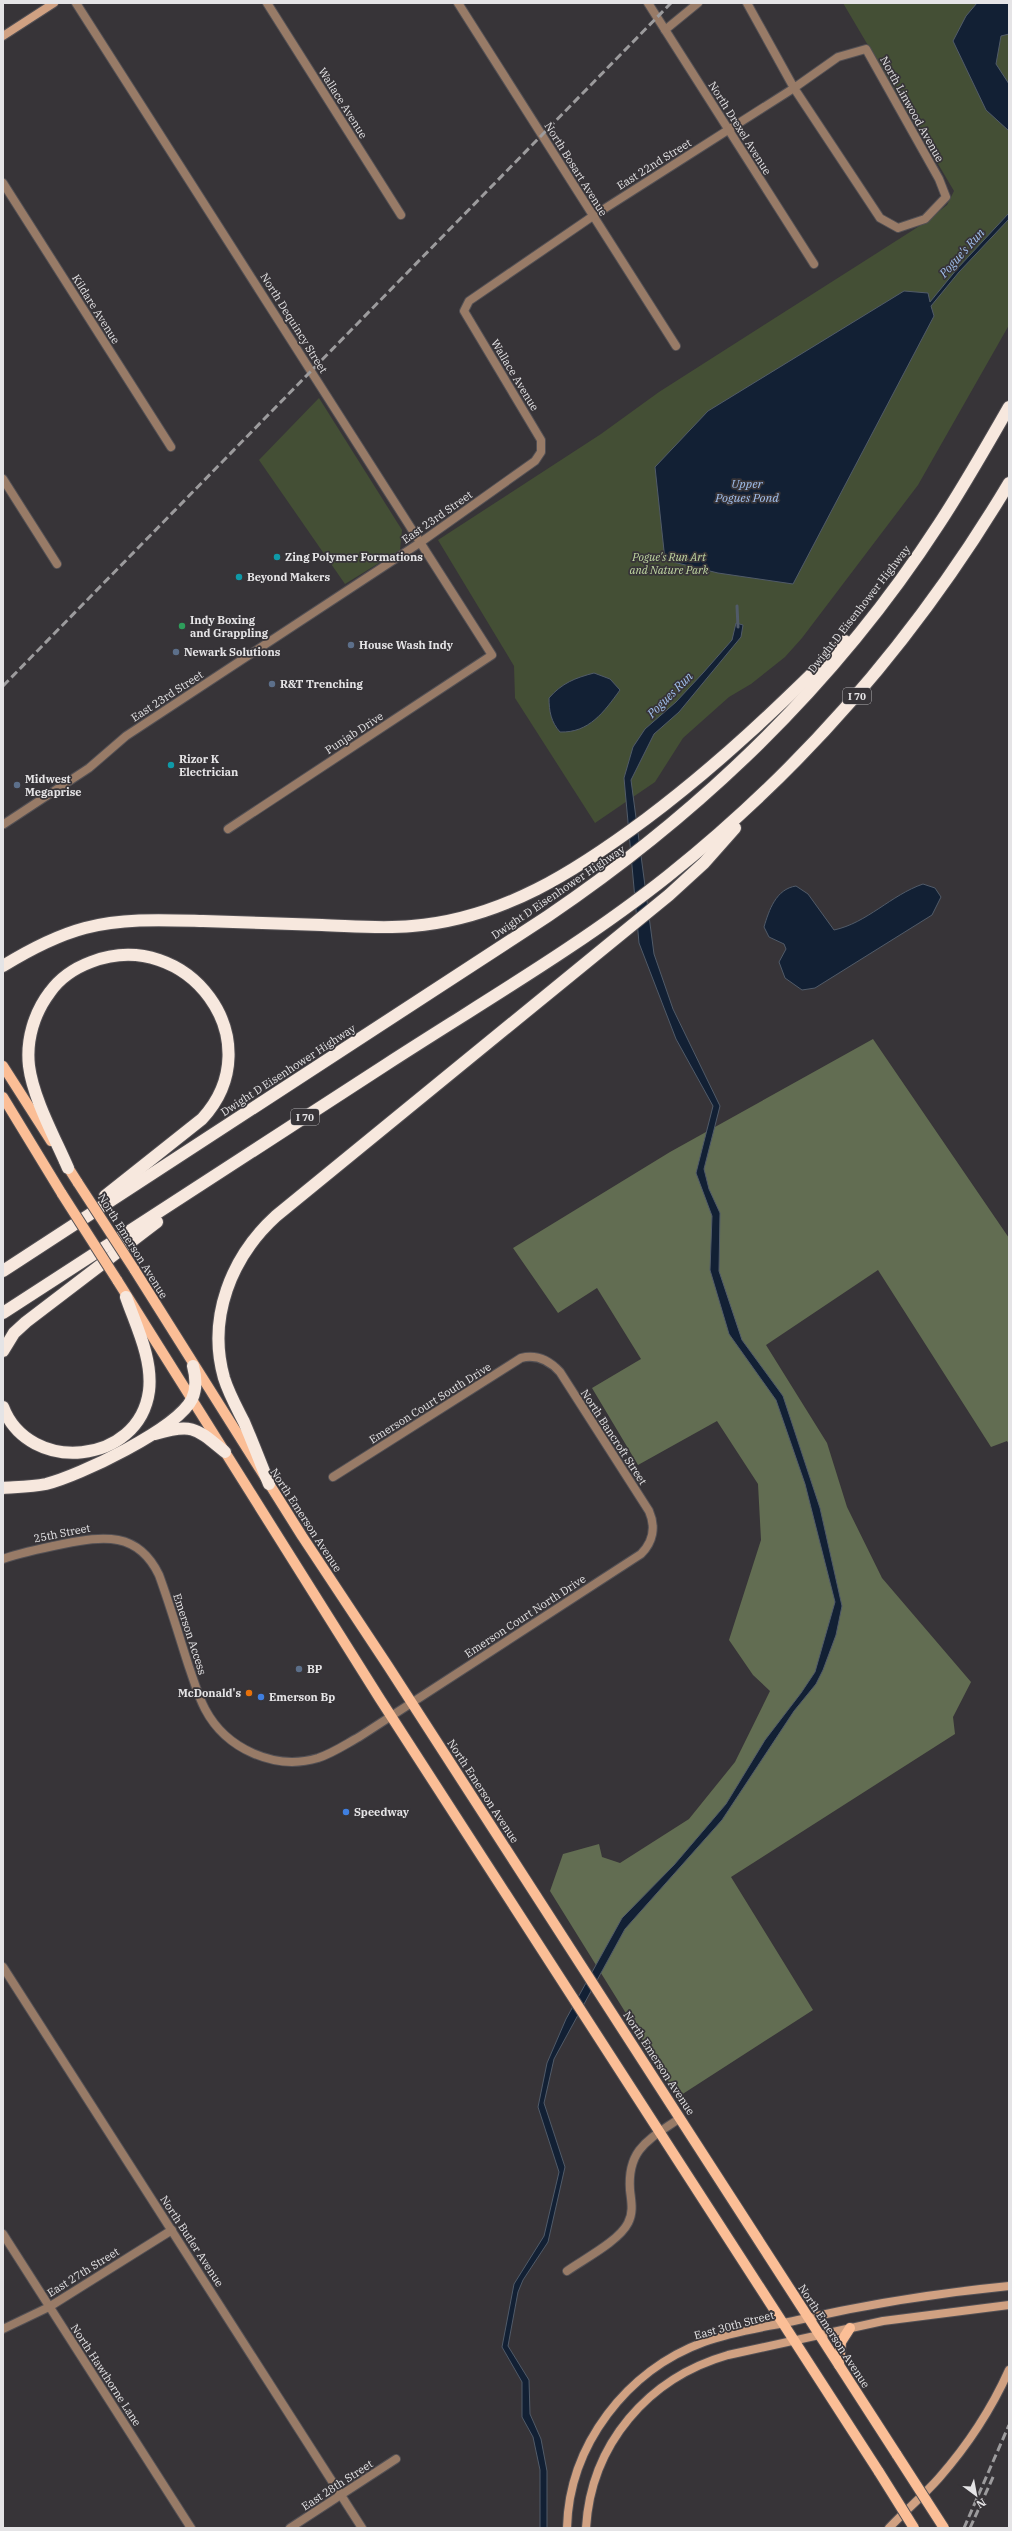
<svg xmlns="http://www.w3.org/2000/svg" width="1012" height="2531" viewBox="0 0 1012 2531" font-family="'IBM Plex Serif',serif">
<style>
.green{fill:#444f35}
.forest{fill:#626d52}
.water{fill:#122034;stroke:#515b69}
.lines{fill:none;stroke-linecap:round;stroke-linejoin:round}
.stream{stroke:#515b69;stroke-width:3}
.street-casing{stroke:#535054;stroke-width:10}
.secondary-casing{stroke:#535054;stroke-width:10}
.primary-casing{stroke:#535054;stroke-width:12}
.highway-casing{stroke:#535054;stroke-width:14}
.street{stroke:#987b67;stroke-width:8}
.secondary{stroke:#d0a182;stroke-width:8}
.primary{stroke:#fbbe96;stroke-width:10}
.highway{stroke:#f7e8de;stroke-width:12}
.rail{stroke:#9c9b9d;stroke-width:3;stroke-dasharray:8 4;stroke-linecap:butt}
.primary-bridge-casing{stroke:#535054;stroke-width:12;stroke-linecap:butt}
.primary-bridge{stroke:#fbbe96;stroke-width:10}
.culture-dot{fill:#0f9aa8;stroke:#373438;stroke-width:1.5}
.leisure-dot{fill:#2e9e5b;stroke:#373438;stroke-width:1.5}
.service-dot{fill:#5c6f8a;stroke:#373438;stroke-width:1.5}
.food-dot{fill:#e8710a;stroke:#373438;stroke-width:1.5}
.shop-dot{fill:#3f7fe0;stroke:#373438;stroke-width:1.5}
.labels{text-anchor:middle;stroke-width:3.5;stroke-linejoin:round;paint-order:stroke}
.shield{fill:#373438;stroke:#b1afb2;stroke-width:1}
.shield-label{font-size:10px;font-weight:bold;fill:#e5e4e6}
.street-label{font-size:11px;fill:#e5e4e6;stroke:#373438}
.poi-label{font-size:11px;font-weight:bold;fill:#e5e4e6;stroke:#373438;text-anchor:start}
.park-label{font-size:11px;font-style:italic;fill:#c1d8a3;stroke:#373438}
.water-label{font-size:12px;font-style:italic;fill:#a2c1ef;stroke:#373438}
</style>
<rect width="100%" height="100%" fill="#373438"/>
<!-- green -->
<g class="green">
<path d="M 843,3 L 1009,3 L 1009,325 L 918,485 L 802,638 L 785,657 L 751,684 L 729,697 L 683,738 L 655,782 L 595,823 L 515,698 L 514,666 L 438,540 L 601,434 L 659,392 L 921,225 L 947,205 L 954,191 Z"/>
<path d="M 319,398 L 402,530 L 400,550 L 345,584 L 259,460 Z"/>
</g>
<!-- forest -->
<path class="forest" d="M 873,1039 L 1009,1238 L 1009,1444 L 1007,1441 L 991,1447 L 878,1270 L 766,1345 L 827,1443 L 847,1507 L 882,1578 L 971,1682 L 953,1717 L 955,1734 L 731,1877 L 813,2010 L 678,2097 L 550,1891 L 563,1854 L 599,1844 L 602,1857 L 620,1863 L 689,1819 L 735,1762 L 770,1691 L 753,1675 L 729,1640 L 761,1540 L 758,1484 L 717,1421 L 638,1465 L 592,1388 L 641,1359 L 597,1288 L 558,1313 L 513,1248 L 670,1152 Z"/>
<!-- water -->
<g class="water">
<path d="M 977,3 L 1009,3 L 1009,34 L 1001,36 L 996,64 L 1009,84 L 1009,131 L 986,110 L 953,41 L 966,16 Z"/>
<path d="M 1009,213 L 1009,219 L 959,272 L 931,306 L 934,316 L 793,584 L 718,573 L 665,560 L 655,467 L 708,411 L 904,291 L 928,293 L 930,302 L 957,269 Z"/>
<path d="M 736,623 L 743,625 L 741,637 L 679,712 L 654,734 L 631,780 L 654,954 L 673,1009 L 720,1106 L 704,1169 L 709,1189 L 720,1213 L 719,1271 L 742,1340 L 783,1396 L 820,1508 L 842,1606 L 836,1635 L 823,1670 L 816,1684 L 794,1711 L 722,1820 L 625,1929 L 554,2059 L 544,2103 L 565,2167 L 548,2242 L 523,2280 L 518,2292 L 508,2346 L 529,2380 L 530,2414 L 541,2439 L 547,2471 L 547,2528 L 540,2528 L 540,2470 L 533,2437 L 522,2417 L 522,2382 L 502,2347 L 514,2284 L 544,2236 L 559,2172 L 538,2107 L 547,2063 L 566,2019 L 622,1918 L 674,1865 L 726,1804 L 765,1740 L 801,1693 L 815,1672 L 835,1602 L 805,1484 L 776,1400 L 729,1334 L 710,1270 L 712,1216 L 696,1173 L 713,1106 L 676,1039 L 639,943 L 624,778 L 633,747 L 645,729 L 676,702 L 703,673 L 732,640 Z"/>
<path d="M 594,673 L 610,679 L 620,690 C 604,712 589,733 560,732 C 551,722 549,711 549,698 C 562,683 575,678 594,673 Z"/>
<path d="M 923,884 L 935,888 L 941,897 L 932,915 L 815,988 L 802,990 L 785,978 L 779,962 L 786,949 L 784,944 L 769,937 L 764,927 C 769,910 776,889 796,886 L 808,894 L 834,930 C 867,923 891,895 923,884 Z"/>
</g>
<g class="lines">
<!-- stream -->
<path class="stream" d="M 737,606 L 738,627"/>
<!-- street casing -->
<g class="street-casing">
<g id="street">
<path d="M 76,3 L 492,655 L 228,829"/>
<path d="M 267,3 L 401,215"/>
<path d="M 458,3 L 676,346"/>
<path d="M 648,3 L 814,264"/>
<path d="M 665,30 L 698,3"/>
<path d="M 3,183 L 171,447"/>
<path d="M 3,479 L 57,564"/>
<path d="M 4,824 L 89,768 L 126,736 L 421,542 L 535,461 L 541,452 L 541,440 L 464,311 L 469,301 L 593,216 L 794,88 L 838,57 L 866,49 L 939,179 L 946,197 L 925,219 L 898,228 L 880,218 L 794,88 L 747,3"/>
<path d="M 3,1559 C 23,1552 43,1548 63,1544 C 103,1536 138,1531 159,1575 C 170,1605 179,1636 189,1667 C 194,1681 198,1696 205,1709 C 226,1749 275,1771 318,1758 C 333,1753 346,1744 359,1737 L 641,1554 C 653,1542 656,1527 649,1511 L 560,1372 C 549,1360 537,1354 521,1358 L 333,1477"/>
<path d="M 3,1967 L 362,2528"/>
<path d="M 3,2234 L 191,2528"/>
<path d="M 567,2271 C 584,2259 619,2241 628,2223 C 634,2212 631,2200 630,2190 C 627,2148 650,2139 680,2118"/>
<path d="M 3,2329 L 49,2307 L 172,2230"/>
<path d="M 290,2528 L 396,2459"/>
</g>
</g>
<!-- secondary casing -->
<g class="secondary-casing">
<g id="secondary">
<path d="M 3,36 L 54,3"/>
<path d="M 567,2528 C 569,2445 627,2370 704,2342 C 734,2331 767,2327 798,2320 C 868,2304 937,2293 1009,2286"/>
<path d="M 586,2528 C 591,2444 648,2378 728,2355 L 883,2321 L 1009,2305"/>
<path d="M 889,2528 C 905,2511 923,2496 939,2478 C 968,2445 991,2410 1009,2370"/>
</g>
</g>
<!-- primary casing -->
<g class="primary-casing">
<g id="primary">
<path d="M 3,1066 L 51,1141"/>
<path d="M 3,1097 L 62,1194"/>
<path d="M 64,1161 L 78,1183"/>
<path d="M 134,1269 L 302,1536 L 388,1666 L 897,2455"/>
<path d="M 117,1280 L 380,1699 L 879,2472"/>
<path d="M 839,2365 L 841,2342 L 850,2328"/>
</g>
</g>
<!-- highway casing -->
<g class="highway-casing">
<g id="highway">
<path d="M 3,966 C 29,950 55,936 85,928 C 123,918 164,920 203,921 C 243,922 282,924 322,925 C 352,926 382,929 412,926 C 502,919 576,871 646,819 C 718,765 782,704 845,641"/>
<path d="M 68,1168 C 55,1138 33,1098 29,1066 C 26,1040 34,1013 50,992 C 60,978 75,968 91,962 C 187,925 274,1041 202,1119 L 105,1196"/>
<path d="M 3,1271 L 548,916 C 704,810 836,683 939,524 C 964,486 986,447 1009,407"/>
<path d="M 3,1313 C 131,1230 259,1147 387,1064 C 481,1003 580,946 668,876 C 806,766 919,634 1009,483"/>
<path d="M 3,1351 L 14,1333 L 26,1322 L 157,1222"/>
<path d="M 3,1407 C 29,1475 139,1465 149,1391 C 153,1359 136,1326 126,1297"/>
<path d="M 155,1434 C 193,1423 196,1428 225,1452"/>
<path d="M 269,1484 C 261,1464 253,1443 244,1422 C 237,1408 229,1394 224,1378 C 207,1318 231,1257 276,1216 L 669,895 L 704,863 L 735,828"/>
<path d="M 3,1488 C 17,1487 32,1487 46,1484 C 79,1476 177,1429 192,1399 C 197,1388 196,1377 193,1366"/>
</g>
</g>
<!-- street -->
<use href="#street" class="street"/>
<!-- secondary -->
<use href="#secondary" class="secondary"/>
<!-- primary -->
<use href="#primary" class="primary"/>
<!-- highway -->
<use href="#highway" class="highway"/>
<!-- rail -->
<g class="rail">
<path d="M 3,686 L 671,3"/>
<path d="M 964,2528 L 1009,2425"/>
<path d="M 970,2528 L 994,2475"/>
</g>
<!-- primary-bridge casing -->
<g class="primary-bridge-casing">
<g id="primary-bridge">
<path d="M 78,1183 L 134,1269"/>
<path d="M 62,1194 L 117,1280"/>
<path d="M 897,2455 L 944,2528"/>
<path d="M 879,2472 L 914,2528"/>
</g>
</g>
<!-- primary-bridge -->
<use href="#primary-bridge" class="primary-bridge"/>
</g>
<!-- markers -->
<g class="culture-dot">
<circle cx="277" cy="557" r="4"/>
<circle cx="239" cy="577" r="4"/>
<circle cx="171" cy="765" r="4"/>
</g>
<circle class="leisure-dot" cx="182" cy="626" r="4"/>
<g class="service-dot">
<circle cx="351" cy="645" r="4"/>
<circle cx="176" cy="652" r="4"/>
<circle cx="272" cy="684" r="4"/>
<circle cx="17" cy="785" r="4"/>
<circle cx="299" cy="1669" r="4"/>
</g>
<circle class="food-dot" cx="249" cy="1693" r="4"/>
<g class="shop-dot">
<circle cx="261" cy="1697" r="4"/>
<circle cx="346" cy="1812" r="4"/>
</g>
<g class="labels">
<!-- shield labels -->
<g class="shield">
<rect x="843" y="688" width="28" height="16" rx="3"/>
<rect x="291" y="1109" width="28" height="16" rx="3"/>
</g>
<g class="shield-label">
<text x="857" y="700">I 70</text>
<text x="305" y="1121">I 70</text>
</g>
<!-- street labels -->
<g class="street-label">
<text transform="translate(343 103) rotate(58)" y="4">Wallace Avenue</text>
<text transform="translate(912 109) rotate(61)" y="4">North Linwood Avenue</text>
<text transform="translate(740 128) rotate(58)" y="4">North Drexel Avenue</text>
<text transform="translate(654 164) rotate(-32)" y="4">East 22nd Street</text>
<text transform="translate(576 169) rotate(58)" y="4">North Bosart Avenue</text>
<text transform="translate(96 309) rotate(58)" y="4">Kildare Avenue</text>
<text transform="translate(294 323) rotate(58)" y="4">North Dequincy Street</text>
<text transform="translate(515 375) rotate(59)" y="4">Wallace Avenue</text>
<text transform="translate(437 517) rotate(-35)" y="4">East 23rd Street</text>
<text transform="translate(859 609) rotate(-52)" y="4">Dwight D Eisenhower Highway</text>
<text transform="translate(167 696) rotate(-33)" y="4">East 23rd Street</text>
<text transform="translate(354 733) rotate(-33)" y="4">Punjab Drive</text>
<text transform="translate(558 892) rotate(-34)" y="4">Dwight D Eisenhower Highway</text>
<text transform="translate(288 1070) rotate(-33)" y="4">Dwight D Eisenhower Highway</text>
<text transform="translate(133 1246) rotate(58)" y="4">North Emerson Avenue</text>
<text transform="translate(430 1403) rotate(-32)" y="4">Emerson Court South Drive</text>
<text transform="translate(614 1437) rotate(57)" y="4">North Bancroft Street</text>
<text transform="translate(306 1520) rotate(57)" y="4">North Emerson Avenue</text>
<text transform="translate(62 1533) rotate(-11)" y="4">25th Street</text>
<text transform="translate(525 1616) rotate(-33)" y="4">Emerson Court North Drive</text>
<text transform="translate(190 1634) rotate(72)" y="4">Emerson Access</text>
<text transform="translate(483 1791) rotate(57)" y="4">North Emerson Avenue</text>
<text transform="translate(659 2063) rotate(57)" y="4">North Emerson Avenue</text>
<text transform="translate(192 2241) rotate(57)" y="4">North Butler Avenue</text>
<text transform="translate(83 2272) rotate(-32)" y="4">East 27th Street</text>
<text transform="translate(734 2325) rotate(-15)" y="4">East 30th Street</text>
<text transform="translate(834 2336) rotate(57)" y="4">North Emerson Avenue</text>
<text transform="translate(106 2375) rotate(57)" y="4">North Hawthorne Lane</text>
<text transform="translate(337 2485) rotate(-33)" y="4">East 28th Street</text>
</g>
<!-- poi labels -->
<g class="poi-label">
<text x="285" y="561">Zing Polymer Formations</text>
<text x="247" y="581">Beyond Makers</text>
<text x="190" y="624">Indy Boxing<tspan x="190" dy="13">and Grappling</tspan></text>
<text x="359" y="649">House Wash Indy</text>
<text x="184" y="656">Newark Solutions</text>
<text x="280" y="688">R&amp;T Trenching</text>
<text x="179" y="763">Rizor K<tspan x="179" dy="13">Electrician</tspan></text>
<text x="25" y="783">Midwest<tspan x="25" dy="13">Megaprise</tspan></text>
<text x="307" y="1673">BP</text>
<text x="241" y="1697" text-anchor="end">McDonald's</text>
<text x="269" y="1701">Emerson Bp</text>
<text x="354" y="1816">Speedway</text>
</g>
<!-- park labels -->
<g class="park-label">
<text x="669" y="561">Pogue's Run Art<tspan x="669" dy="13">and Nature Park</tspan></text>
</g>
<!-- water labels -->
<g class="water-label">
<text transform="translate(962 253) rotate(-48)" y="4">Pogue's Run</text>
<text x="747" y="488">Upper<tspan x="747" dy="14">Pogues Pond</tspan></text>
<text transform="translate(670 695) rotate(-45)" y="4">Pogues Run</text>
</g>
</g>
<!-- border -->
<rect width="1012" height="2531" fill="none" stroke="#e5e4e6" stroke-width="8"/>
<!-- north arrow -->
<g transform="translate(976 2495) rotate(148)" stroke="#373438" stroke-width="3" paint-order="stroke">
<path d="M0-3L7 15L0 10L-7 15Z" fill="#e5e4e6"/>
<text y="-6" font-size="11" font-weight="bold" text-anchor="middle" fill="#e5e4e6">N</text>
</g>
</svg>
